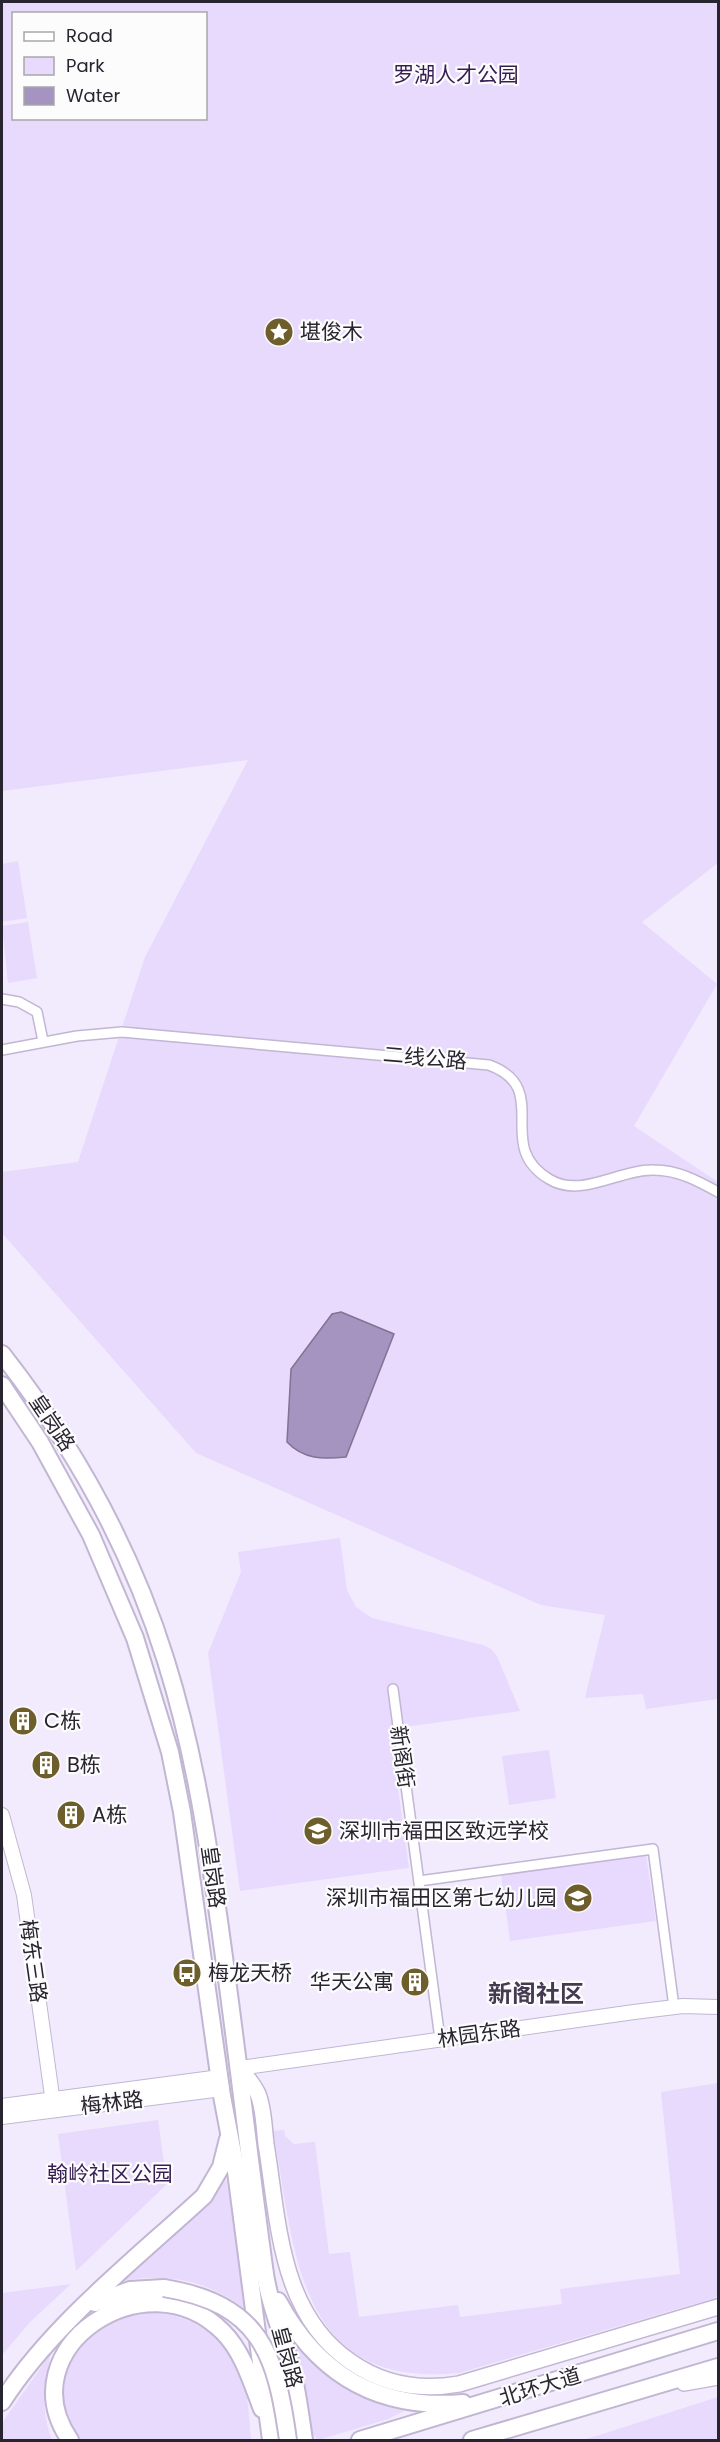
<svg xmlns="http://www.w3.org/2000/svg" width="720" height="2442" viewBox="0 0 720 2442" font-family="Poppins,'Noto Sans SC',sans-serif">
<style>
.built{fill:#e8daff}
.green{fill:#e7dafc;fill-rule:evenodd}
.water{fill:#a594c0;stroke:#807395;stroke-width:1.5}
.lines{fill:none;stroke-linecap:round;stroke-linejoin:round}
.street-casing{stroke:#c2b6d3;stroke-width:12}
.secondary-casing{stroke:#c2b6d3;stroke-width:16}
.primary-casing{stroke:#c2b6d3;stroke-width:18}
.highway-casing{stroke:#c2b6d3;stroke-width:20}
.street{stroke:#fff;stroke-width:9}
.secondary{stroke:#fff;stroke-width:14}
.primary{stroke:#fff;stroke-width:15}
.highway{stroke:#fff;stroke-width:16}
.highway-bridge-casing{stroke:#c2b6d3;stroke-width:20;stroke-linecap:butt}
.highway-bridge{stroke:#fff;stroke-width:16}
.labels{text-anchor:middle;stroke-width:4.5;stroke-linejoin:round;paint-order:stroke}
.park-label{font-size:21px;fill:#371d53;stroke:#fcfcfc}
.poi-label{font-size:21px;fill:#292530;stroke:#fcfcfc;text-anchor:start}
.street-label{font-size:21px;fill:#292530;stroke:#fcfcfc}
.quarter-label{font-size:24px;font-weight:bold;fill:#443a52;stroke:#fcfcfc}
</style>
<rect width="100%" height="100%" fill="#f2ebfd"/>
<!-- built -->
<g class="built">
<path d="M 340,1538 L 347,1590 L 356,1607 L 372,1618 L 483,1645 L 491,1649 L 497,1656 L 520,1711 L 390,1729 L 409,1868 L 240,1891 L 208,1653 L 241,1572 L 238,1552 Z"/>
<path d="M 646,1855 L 656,1921 L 510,1941 L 501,1875 Z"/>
</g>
<!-- green -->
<g class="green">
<path d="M 2,2 L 718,2 L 718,863 L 642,922 L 717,984 L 634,1126 L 718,1182 L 718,1699 L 646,1709 L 643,1694 L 585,1698 L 605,1615 L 541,1605 L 196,1453 L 2,1233 L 2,1172 L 78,1162 L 145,957 L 248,760 L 2,791 ZM 14,14 L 206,14 L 206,118 L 14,118 Z"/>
<path d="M 18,861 L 27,918 L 2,922 L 2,864 Z"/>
<path d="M 28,922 L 37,978 L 8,983 L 2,926 Z"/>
<path d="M 549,1750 L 556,1798 L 509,1805 L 502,1756 Z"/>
<path d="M 362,1786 L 369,1836 L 284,1847 L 277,1798 Z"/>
<path d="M 317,1845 L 321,1871 L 276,1877 L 272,1851 Z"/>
<path d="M 718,2083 L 718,2297 L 459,2373 C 295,2389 296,2251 273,2131 L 284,2130 L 285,2136 L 294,2144 L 315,2142 L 329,2254 L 350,2252 L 359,2317 L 458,2305 L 460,2317 L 562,2304 L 560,2289 L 680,2274 L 661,2092 Z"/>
<path d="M 158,2120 L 167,2184 L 76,2271 L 58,2134 Z"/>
<path d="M 225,2172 L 250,2313 C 213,2282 170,2272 123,2281 L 187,2220 Z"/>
<path d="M 71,2284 L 31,2321 L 2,2355 L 2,2293 Z"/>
<path d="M 148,2312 C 191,2313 230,2337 243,2380 C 249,2399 249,2421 251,2440 L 77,2440 L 63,2401 L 66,2370 L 79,2344 L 114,2318 Z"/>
<path d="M 294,2343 C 324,2379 359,2401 404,2411 L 388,2419 L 318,2440 C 302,2427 298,2365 294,2343 Z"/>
<path d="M 51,2353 C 44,2387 40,2407 52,2440 L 2,2440 L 2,2423 Z"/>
<path d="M 718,2397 L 718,2440 L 583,2440 L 593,2437 Z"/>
</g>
<!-- water -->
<path class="water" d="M 341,1312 L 394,1334 L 346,1457 C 323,1459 304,1460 287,1442 L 291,1369 L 332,1314 Z"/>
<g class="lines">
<!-- street casing -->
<g class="street-casing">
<g id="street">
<path d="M 2,999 L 19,1002 L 37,1012 L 43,1041"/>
<path d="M 2,1050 L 77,1036 L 122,1032 L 489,1065 C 554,1089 492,1145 549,1179 C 581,1199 619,1169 654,1170 C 678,1170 698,1181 718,1192"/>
<path d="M 393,1689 L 440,2039"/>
<path d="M 419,1881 L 653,1849 L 674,2007"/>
</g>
</g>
<!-- secondary casing -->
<g class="secondary-casing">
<g id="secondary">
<path d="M 2,1815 L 24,1895 L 54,2110"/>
<path d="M 240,2068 L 634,2012 L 683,2006 L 718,2007"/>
<path d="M 2,2106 L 220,2077"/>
<path d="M 2,2117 L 222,2089"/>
</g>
</g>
<!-- primary casing -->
<g class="primary-casing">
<g id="primary">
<path d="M 240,2068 C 246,2076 254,2085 258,2094 C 264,2109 264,2128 266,2144 C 279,2222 279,2313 351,2362 C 384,2385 419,2391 459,2384 L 718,2307"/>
<path d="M 684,2383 L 718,2377"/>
</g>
</g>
<!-- highway casing -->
<g class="highway-casing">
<g id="highway">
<path d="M 2,1354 C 74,1446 131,1548 166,1661 C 192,1744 206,1828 218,1914 C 235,2032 248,2150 264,2267 C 268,2300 281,2330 290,2361 C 297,2387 300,2414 304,2440"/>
<path d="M 2,1385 L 40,1442 L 91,1535 L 135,1638 L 170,1752 L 182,1812 L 222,2096 L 235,2164 L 271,2440"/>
<path d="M 278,2301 C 318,2375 378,2410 463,2403"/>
<path d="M 95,2303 L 130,2290 L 164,2288"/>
<path d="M 2,2402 C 51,2325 137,2258 204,2196 L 221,2167 L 228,2139"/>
<path d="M 70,2440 C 7,2349 146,2254 223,2332 C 243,2352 252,2383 262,2409"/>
<path d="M 360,2440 L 718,2331"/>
<path d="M 472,2440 L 718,2367"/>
</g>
</g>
<!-- street -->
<use href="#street" class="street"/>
<!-- secondary -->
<use href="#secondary" class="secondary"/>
<!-- primary -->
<use href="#primary" class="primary"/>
<!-- highway -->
<use href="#highway" class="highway"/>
<!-- highway-bridge casing -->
<g class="highway-bridge-casing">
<path id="highway-bridge" d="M 164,2288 C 260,2304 276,2353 288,2440"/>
</g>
<!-- highway-bridge -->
<use href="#highway-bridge" class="highway-bridge"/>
</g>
<!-- icons -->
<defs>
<g id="sight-disc" transform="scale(1.5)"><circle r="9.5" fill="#6d5e2b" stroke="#fcfcfc"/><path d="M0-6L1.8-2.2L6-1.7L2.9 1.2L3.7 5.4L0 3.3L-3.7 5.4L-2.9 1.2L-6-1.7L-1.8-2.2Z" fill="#fff"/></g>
<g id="building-disc" transform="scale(1.5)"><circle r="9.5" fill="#6d5e2b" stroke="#fcfcfc"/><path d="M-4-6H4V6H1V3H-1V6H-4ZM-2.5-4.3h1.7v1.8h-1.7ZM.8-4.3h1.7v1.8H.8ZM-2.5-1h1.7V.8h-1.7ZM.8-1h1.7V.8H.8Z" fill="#fff"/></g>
<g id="school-disc" transform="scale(1.5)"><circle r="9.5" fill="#6d5e2b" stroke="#fcfcfc"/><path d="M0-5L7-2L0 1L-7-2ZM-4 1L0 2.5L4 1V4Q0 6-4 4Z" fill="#fff"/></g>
<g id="bus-disc" transform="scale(1.5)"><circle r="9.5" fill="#6d5e2b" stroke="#fcfcfc"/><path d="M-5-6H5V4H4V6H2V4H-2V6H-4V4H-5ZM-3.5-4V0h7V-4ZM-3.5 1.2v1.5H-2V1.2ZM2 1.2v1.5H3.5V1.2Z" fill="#fff"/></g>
</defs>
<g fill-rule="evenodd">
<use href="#sight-disc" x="279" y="332"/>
<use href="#building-disc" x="23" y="1721"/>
<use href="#building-disc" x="46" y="1765"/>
<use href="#building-disc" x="71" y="1815"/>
<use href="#school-disc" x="318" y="1831"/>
<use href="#school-disc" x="578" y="1898"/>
<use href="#bus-disc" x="187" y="1973"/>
<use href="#building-disc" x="415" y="1982"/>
</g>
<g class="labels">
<!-- park labels -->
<g class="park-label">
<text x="456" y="82">罗湖人才公园</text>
<text x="110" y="2181">翰岭社区公园</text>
</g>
<!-- poi labels -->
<g class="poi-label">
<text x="300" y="339">堪俊木</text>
<text x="44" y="1728">C栋</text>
<text x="67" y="1772">B栋</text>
<text x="92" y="1822">A栋</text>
<text x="339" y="1838">深圳市福田区致远学校</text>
<text x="557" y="1905" text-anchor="end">深圳市福田区第七幼儿园</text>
<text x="208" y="1980">梅龙天桥</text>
<text x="394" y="1989" text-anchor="end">华天公寓</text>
</g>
<!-- street labels -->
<g class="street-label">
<text transform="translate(425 1058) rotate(5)" y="7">二线公路</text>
<text transform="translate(52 1423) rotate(56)" y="7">皇岗路</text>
<text transform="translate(402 1757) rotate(82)" y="7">新阁街</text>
<text transform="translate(213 1877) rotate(82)" y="7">皇岗路</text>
<text transform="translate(33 1961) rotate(82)" y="7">梅东三路</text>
<text transform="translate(479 2034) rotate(-8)" y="7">林园东路</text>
<text transform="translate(112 2103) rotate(-7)" y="7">梅林路</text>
<text transform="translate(287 2357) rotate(75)" y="7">皇岗路</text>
<text transform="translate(540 2387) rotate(-17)" y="7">北环大道</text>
</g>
<!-- quarter labels -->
<g class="quarter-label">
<text x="536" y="2002">新阁社区</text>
</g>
</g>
<!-- border -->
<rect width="720" height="2442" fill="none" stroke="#292530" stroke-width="6"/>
<!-- legend -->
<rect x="12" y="12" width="195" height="108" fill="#fcfcfc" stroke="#a8a6aa" stroke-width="1.5"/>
<rect x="24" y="32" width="30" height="9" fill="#ffffff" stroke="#a8a6aa" stroke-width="1.5"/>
<text x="66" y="42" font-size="18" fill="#292530">Road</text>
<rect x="24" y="57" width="30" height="18" fill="#e7dafc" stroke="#a8a6aa" stroke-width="1.5"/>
<text x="66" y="72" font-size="18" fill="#292530">Park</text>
<rect x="24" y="87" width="30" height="18" fill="#a594c0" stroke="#a8a6aa" stroke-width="1.5"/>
<text x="66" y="102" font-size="18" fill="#292530">Water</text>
</svg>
